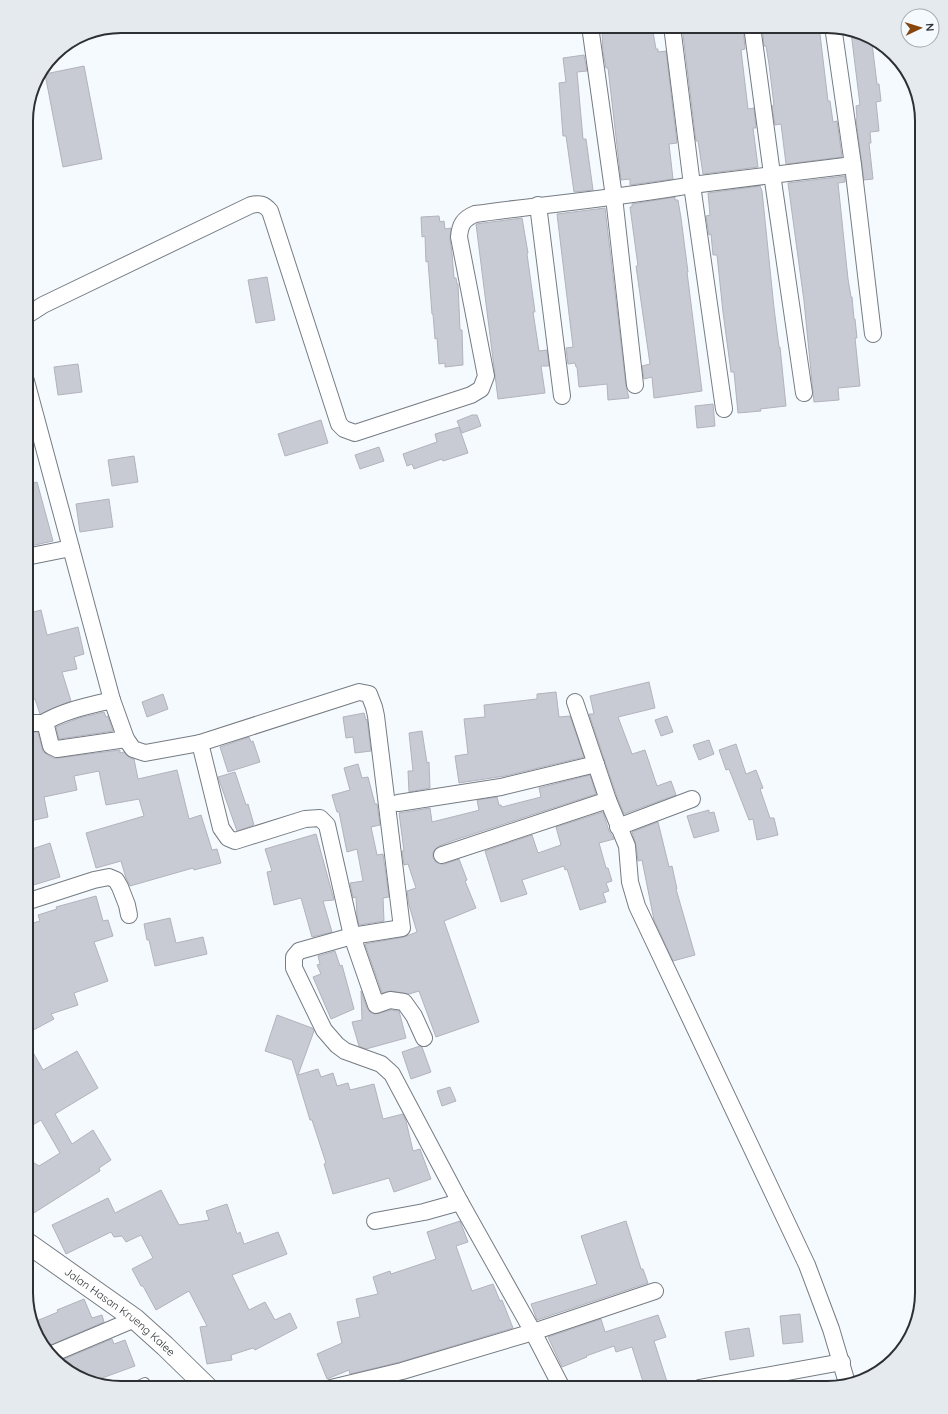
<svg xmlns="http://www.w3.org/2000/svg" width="948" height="1414" viewBox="0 0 948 1414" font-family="Quicksand,sans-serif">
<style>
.building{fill:#c8cad4;stroke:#b2b3bd}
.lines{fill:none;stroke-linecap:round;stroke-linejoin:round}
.service-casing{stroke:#757c83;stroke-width:10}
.minor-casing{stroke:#757c83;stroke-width:18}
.tertiary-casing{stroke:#757c83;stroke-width:22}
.service{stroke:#fff;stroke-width:8}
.minor{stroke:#fff;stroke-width:16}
.tertiary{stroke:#fff;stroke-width:20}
.labels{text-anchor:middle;stroke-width:3.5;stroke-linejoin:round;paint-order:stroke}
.street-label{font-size:11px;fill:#2d3033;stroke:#f5faff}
.rim{fill:none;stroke:#2d3033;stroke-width:2}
</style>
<rect width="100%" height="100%" fill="#f5faff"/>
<!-- building -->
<g class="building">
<path d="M 608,26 L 652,26 L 656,49 L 658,49 L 658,52 L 666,51 L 677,143 L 669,144 L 673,179 L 630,185 L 630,179 L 621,180 L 608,68 L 606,68 L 603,52 L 602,30 L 609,30 Z"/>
<path d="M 682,26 L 743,26 L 745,49 L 741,50 L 748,109 L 754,108 L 756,128 L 753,128 L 758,167 L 703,174 L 698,141 L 696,141 Z"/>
<path d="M 762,26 L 819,26 L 828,101 L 830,101 L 833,122 L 837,121 L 842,157 L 786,164 L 781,124 L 775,125 L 772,106 L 774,105 L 769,64 L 766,46 L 764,46 Z"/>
<path d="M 851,32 L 869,37 L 869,44 L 872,43 L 877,84 L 879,84 L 881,101 L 876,102 L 879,131 L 870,132 L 871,143 L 869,143 L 873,179 L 864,180 L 856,119 L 857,118 L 856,106 L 860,105 Z"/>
<path d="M 584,55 L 587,71 L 577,72 L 583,139 L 586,139 L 593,190 L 574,192 L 566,136 L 563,136 L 559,83 L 566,82 L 563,58 Z"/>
<path d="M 84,66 L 102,159 L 63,167 L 45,74 Z"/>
<path d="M 845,176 L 845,182 L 838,183 L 848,279 L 851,297 L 852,297 L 854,319 L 855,319 L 857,338 L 855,338 L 860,386 L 838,388 L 839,400 L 814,402 L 804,301 L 788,183 Z"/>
<path d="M 760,186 L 762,191 L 774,308 L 779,347 L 780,347 L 786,406 L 760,409 L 761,411 L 738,413 L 734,372 L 731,372 L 723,312 L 717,255 L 713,255 L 711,234 L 709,235 L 706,216 L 710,215 L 708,193 Z"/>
<path d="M 675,197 L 675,200 L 678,200 L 681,218 L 688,272 L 687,272 L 702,391 L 654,398 L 652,377 L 644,379 L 642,366 L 650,364 L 636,266 L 638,266 L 630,207 L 632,207 L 632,204 Z"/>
<path d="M 605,208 L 626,386 L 629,398 L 608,400 L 607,384 L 579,387 L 577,367 L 576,367 L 575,363 L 568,364 L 566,348 L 573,347 L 557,214 Z"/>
<path d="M 439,216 L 440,222 L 444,221 L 445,229 L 451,228 L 450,239 L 452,253 L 454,278 L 456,278 L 457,284 L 458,284 L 460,330 L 462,330 L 463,365 L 445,367 L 445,363 L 439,364 L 437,338 L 435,339 L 433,314 L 432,314 L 428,261 L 426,262 L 425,236 L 422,237 L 421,217 Z"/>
<path d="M 522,218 L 528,253 L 527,254 L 535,312 L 533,312 L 539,351 L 547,350 L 549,366 L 541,366 L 545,393 L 498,399 L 476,224 Z"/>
<path d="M 267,277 L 275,320 L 256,323 L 248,280 Z"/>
<path d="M 78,364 L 82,392 L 58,395 L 54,367 Z"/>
<path d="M 713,404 L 715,426 L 697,428 L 695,406 Z"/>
<path d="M 472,415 L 477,415 L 481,426 L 462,433 L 457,421 Z"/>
<path d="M 321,420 L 328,443 L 285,456 L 278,434 Z"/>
<path d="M 459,427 L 468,453 L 443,461 L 442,459 L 414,469 L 412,464 L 407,466 L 403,454 L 437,442 L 435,434 Z"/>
<path d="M 379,447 L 384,461 L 360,469 L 355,455 Z"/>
<path d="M 134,456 L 138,482 L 112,486 L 108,460 Z"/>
<path d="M 37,482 L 53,541 L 26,547 L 26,485 Z"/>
<path d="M 109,499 L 113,527 L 80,532 L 76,504 Z"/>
<path d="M 41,610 L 47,635 L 78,627 L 84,654 L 74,657 L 77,669 L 62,672 L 71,701 L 40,714 L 35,699 L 26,701 L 26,614 Z"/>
<path d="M 649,682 L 655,708 L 618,717 L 632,754 L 645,750 L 657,786 L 671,781 L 676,795 L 624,814 L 617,797 L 589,714 L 594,714 L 590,696 Z"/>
<path d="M 556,692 L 559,717 L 570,716 L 584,757 L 505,776 L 459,783 L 455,756 L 468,754 L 464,719 L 485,717 L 484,705 L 537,699 L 537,694 Z"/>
<path d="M 163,694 L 168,709 L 147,717 L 142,702 Z"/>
<path d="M 104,712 L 106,717 L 108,716 L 113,731 L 59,739 L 56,727 L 79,718 Z"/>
<path d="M 364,713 L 366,720 L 367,719 L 371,751 L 355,753 L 353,737 L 346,738 L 343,717 Z"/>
<path d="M 667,716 L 673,732 L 661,736 L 655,720 Z"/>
<path d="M 422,731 L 427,763 L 429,762 L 430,788 L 409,792 L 408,771 L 413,771 L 409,733 Z"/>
<path d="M 34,732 L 38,732 L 43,752 L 53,758 L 58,758 L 120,750 L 120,753 L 124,752 L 130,758 L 134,759 L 138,779 L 177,770 L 189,819 L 201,815 L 212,850 L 217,849 L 221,863 L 194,870 L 193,868 L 130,886 L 126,878 L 121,861 L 96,868 L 86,833 L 144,816 L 139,799 L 106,805 L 99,771 L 74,776 L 77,790 L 44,797 L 48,817 L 26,822 L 26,734 Z"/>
<path d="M 249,737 L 251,742 L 253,741 L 260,762 L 228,772 L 220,747 Z"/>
<path d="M 709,740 L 714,754 L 699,760 L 693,745 Z"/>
<path d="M 736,744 L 746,774 L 756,770 L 763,788 L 760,789 L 770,818 L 774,818 L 778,835 L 757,840 L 753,819 L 749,820 L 729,769 L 726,770 L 719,750 Z"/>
<path d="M 358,764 L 362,778 L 368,777 L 375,804 L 377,804 L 380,825 L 371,827 L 377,855 L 383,854 L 389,897 L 383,898 L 384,921 L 359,925 L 357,916 L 356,897 L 353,898 L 350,883 L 363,881 L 357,849 L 347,852 L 339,812 L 337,812 L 332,795 L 350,790 L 344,768 Z"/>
<path d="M 235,772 L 246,805 L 248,804 L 254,825 L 237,831 L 218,777 Z"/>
<path d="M 590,775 L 596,794 L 452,841 L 439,846 L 435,849 L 433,853 L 433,858 L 436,862 L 440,864 L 445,864 L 459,859 L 467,880 L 465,881 L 476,908 L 444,921 L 479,1022 L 436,1037 L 419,991 L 409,994 L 391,991 L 382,993 L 365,944 L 404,937 L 417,932 L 409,905 L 407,891 L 416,888 L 408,864 L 404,865 L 402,851 L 404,851 L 399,813 L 430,808 L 432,822 L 476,811 L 479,810 L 477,800 L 497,797 L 499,805 L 501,805 L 502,807 L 541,797 L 539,788 Z"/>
<path d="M 709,810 L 709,813 L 714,812 L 719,831 L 694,838 L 687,816 Z"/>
<path d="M 603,812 L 609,831 L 614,839 L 599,843 L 606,868 L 608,868 L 612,881 L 606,883 L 609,891 L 603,893 L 606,902 L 580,910 L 567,869 L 565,870 L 564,866 L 522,880 L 527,894 L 501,902 L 485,851 L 532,835 L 538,853 L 561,845 L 556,827 Z"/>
<path d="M 658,822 L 669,867 L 672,866 L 677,889 L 676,889 L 695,955 L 673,961 L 654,920 L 642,860 L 638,861 L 636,845 L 632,832 Z"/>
<path d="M 316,834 L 334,900 L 323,901 L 332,932 L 312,937 L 301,898 L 274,905 L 267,872 L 272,871 L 265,849 Z"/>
<path d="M 50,843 L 60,877 L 30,886 L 26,874 L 26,851 Z"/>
<path d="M 96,896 L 103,921 L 108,920 L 113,936 L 94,942 L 108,981 L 74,993 L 78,1005 L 51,1014 L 54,1019 L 26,1034 L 26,980 L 32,978 L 26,959 L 26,925 L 40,921 L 38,915 L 57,909 L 56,907 Z"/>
<path d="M 170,918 L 176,943 L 203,937 L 207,954 L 155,966 L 149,940 L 147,940 L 144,924 Z"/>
<path d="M 335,951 L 340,966 L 342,965 L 354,1009 L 331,1019 L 313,977 L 321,974 L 317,965 L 320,964 L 318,956 Z"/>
<path d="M 361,991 L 367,1008 L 370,1012 L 375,1014 L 391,1010 L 399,1011 L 406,1038 L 366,1049 L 359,1046 L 352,1022 L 362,1020 Z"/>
<path d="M 277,1015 L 312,1028 L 314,1031 L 298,1075 L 318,1069 L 321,1077 L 333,1073 L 337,1086 L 348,1083 L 350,1090 L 374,1084 L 383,1119 L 403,1114 L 406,1121 L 413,1151 L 420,1149 L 431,1179 L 394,1192 L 389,1178 L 333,1194 L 324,1164 L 326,1163 L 312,1120 L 310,1120 L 292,1060 L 265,1051 Z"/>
<path d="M 26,1040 L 43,1070 L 77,1051 L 98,1088 L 55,1114 L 72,1144 L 93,1130 L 111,1160 L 99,1168 L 100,1171 L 26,1218 L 26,1168 L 31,1161 L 39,1166 L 60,1153 L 41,1120 L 33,1125 L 26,1112 Z"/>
<path d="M 420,1046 L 422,1047 L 431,1072 L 411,1079 L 402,1052 Z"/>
<path d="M 450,1087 L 456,1101 L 442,1106 L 437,1091 Z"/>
<path d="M 161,1190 L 179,1225 L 209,1220 L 206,1211 L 227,1204 L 237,1234 L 240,1232 L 244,1244 L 278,1232 L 287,1254 L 232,1275 L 249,1310 L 265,1302 L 275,1320 L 290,1313 L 297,1328 L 255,1350 L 253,1348 L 231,1355 L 232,1360 L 207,1364 L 200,1327 L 207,1326 L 189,1291 L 156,1310 L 143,1286 L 141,1286 L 132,1269 L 153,1258 L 141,1235 L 126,1242 L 122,1236 L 114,1237 L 111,1232 L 66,1254 L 52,1225 L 108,1198 L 115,1213 Z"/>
<path d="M 460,1221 L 468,1242 L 456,1246 L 472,1291 L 493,1284 L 500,1301 L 502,1300 L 513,1328 L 400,1362 L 350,1374 L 349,1370 L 327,1379 L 317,1354 L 342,1343 L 337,1322 L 360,1317 L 356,1299 L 378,1294 L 373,1277 L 390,1271 L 391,1274 L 436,1259 L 427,1232 Z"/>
<path d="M 626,1221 L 641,1269 L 643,1269 L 648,1283 L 537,1320 L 531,1304 L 597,1284 L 581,1236 Z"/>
<path d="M 84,1299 L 92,1318 L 102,1315 L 104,1322 L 46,1347 L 39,1340 L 34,1322 L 58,1312 L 57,1310 Z"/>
<path d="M 800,1314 L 803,1342 L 783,1344 L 780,1316 Z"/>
<path d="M 658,1315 L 666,1337 L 654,1341 L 669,1388 L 645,1388 L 632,1347 L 616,1352 L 614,1346 L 586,1356 L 587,1357 L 562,1367 L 548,1337 L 601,1319 L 605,1332 Z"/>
<path d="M 749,1328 L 754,1356 L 730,1360 L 725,1332 Z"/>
<path d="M 112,1339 L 114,1344 L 125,1340 L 135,1366 L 94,1381 L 73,1375 L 67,1369 L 64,1359 Z"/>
</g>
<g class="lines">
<!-- service casing -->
<g class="service-casing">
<path id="service" d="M 132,1388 L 145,1382 L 150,1388"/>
</g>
<!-- minor casing -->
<g class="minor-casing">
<g id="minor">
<path d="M 590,26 L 614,197 L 635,385"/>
<path d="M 672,26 L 692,185 L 853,165"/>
<path d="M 752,26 L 772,174 L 804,393"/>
<path d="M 833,26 L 853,165 L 873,334"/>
<path d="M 538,205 L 562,396"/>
<path d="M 26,316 L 43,305 L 251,205 C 260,203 264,204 270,211 L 339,424 L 344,429 L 355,433 L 471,395 L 481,389 L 486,376 L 459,237 C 460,225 463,219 475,214 C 547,204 620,198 692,185 L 724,409"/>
<path d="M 26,381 L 112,700 L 126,739 L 133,749 L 145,753 L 200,743 L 359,692 L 369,694 L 374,707 L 376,716 L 402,928 L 352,936 L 376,1005 L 390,1000 L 404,1002 L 414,1016 L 424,1038"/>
<path d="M 26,557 L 71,548"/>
<path d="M 575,702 L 608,800 L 627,846 L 630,882 L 637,906 L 807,1265 L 831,1329 L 847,1383"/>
<path d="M 43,723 C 65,710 88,706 112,700"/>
<path d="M 26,725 L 33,723 L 43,723 L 46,726 L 51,746 L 57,749 L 126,739"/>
<path d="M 200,743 L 221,828 L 228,838 L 235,841 L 305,819 L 320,818 L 327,825 L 352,936 L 299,951 L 294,957 L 294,968 L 324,1030 L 337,1045 L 345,1051 L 381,1064 L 392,1074 L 460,1202 L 533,1332 L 562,1388"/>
<path d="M 398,803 L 501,787 L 596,764"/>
<path d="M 618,827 L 692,799"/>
<path d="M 442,855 L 608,800"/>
<path d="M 26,902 L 94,880 L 109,877 L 116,880 L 120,887 L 127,905 L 129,915"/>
<path d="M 375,1221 L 424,1212 L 460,1202"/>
<path d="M 52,1354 L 135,1319"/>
<path d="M 331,1388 L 402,1371 L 533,1332 L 655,1291"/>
<path d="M 699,1388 L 842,1362"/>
</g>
</g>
<!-- tertiary casing -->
<g class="tertiary-casing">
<g id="tertiary">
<path id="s1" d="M 26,1242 L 135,1319 L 165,1346 L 208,1388"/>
</g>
</g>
<!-- service -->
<use href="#service" class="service"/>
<!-- minor -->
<use href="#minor" class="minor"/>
<!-- tertiary -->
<use href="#tertiary" class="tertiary"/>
</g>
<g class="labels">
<!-- street labels -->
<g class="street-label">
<text dy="4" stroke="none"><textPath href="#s1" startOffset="117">Jalan Hasan Krueng Kalee</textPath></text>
</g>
</g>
<!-- crop -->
<path d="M0 0H948V1414H0ZM121 33H827A88 88 0 0 1 915 121V1293A88 88 0 0 1 827 1381H121A88 88 0 0 1 33 1293V121A88 88 0 0 1 121 33Z" fill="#e5eaef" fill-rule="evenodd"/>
<path class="rim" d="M121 33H827A88 88 0 0 1 915 121V1293A88 88 0 0 1 827 1381H121A88 88 0 0 1 33 1293V121A88 88 0 0 1 121 33Z"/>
<!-- north arrow -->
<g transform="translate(920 28) rotate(86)"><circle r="19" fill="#f5faff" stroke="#a5a9ad"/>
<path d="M0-3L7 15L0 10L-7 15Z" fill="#86460d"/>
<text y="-6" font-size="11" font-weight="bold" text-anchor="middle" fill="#2d3033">N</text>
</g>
</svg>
